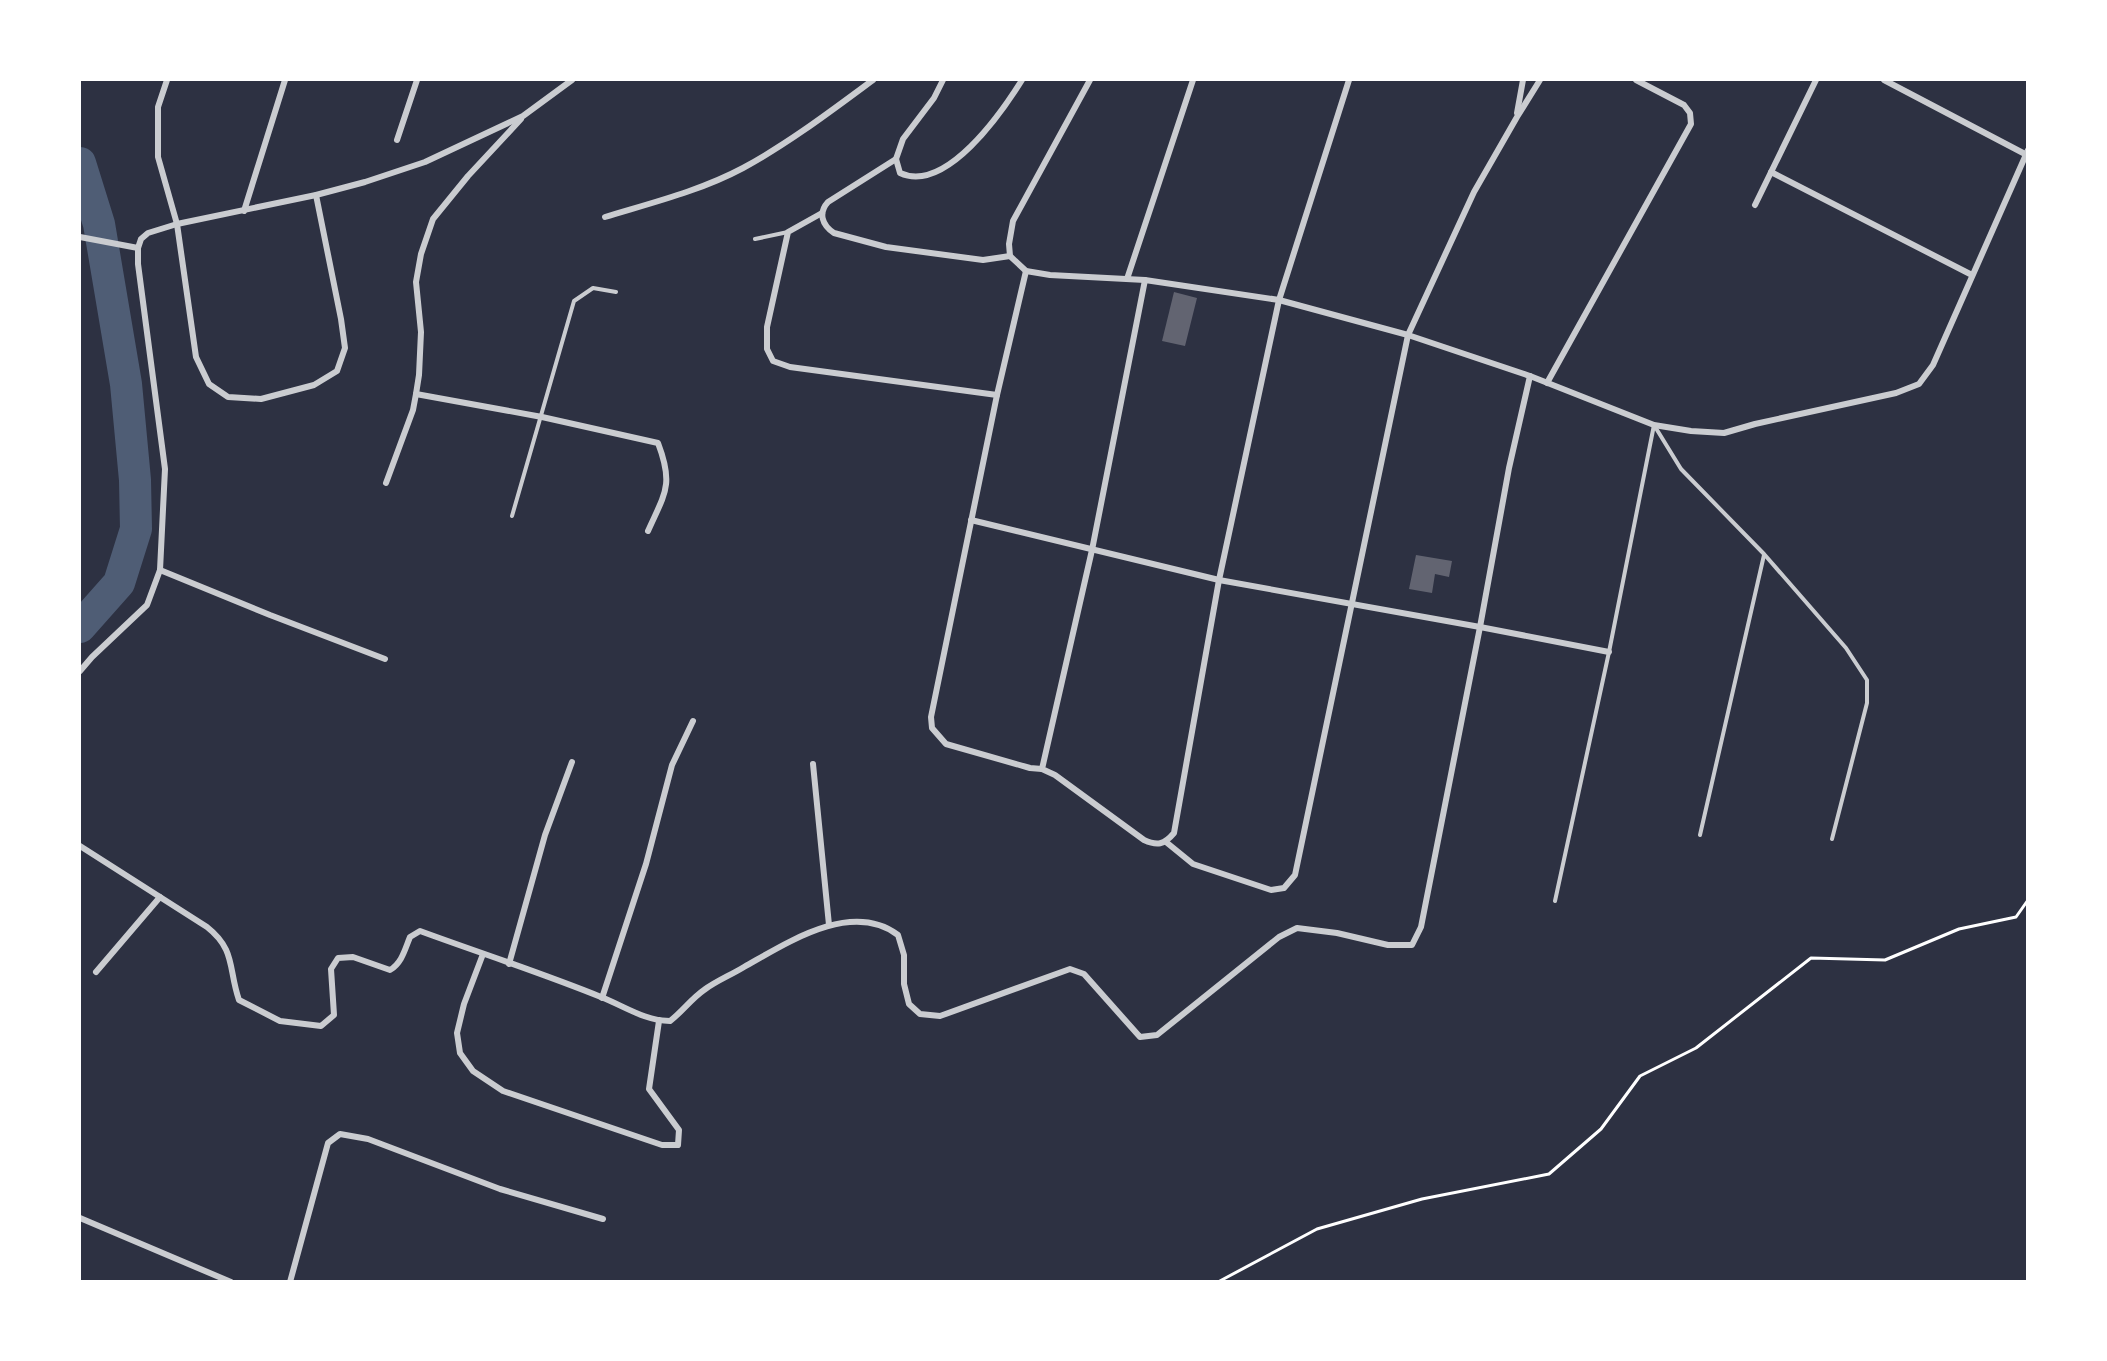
<svg xmlns="http://www.w3.org/2000/svg" width="2107" height="1361" viewBox="0 0 2107 1361" font-family="Barlow,sans-serif">
<style>
.lines{fill:none;stroke-linecap:round;stroke-linejoin:round}
.river{stroke:#4f5d75;stroke-width:32}
.building{fill:#626471}
.path{stroke:#fff;stroke-width:3}
.service{stroke:#caccd0;stroke-width:4}
.minor{stroke:#caccd0;stroke-width:6}
</style>
<rect width="100%" height="100%" fill="#2d3142"/>
<g class="lines">
<!-- river -->
<path class="river" d="M 80,163 L 99,224 L 126,384 L 135,480 L 136,529 L 119,583 L 80,627"/>
</g>
<!-- building -->
<g class="building">
<path d="M 1174,292 L 1197,298 L 1185,346 L 1162,341 Z"/>
<path d="M 1416,555 L 1452,561 L 1449,577 L 1435,574 L 1432,593 L 1409,589 Z"/>
</g>
<g class="lines">
<!-- path -->
<path class="path" d="M 1218,1282 L 1317,1229 L 1422,1199 L 1549,1174 L 1601,1129 L 1640,1076 L 1696,1048 L 1811,958 L 1885,960 L 1959,929 L 2016,917 L 2028,900"/>
<!-- service -->
<g class="service">
<path d="M 755,239 L 788,232"/>
<path d="M 512,516 L 574,301 L 593,288 L 616,292"/>
<path d="M 1700,835 L 1764,555"/>
<path d="M 1555,901 L 1609,652 L 1654,425 L 1681,469 L 1764,554 L 1846,648 L 1867,680 L 1867,703 L 1832,839"/>
</g>
<!-- minor -->
<g class="minor">
<path d="M 167,80 L 158,107 L 158,157 L 177,224 L 196,357 L 209,384 L 228,397 L 261,399 L 314,385 L 337,371 L 345,348 L 341,319 L 316,195"/>
<path d="M 943,80 L 934,98 L 903,139 L 896,159 L 900,173 C 946,194 1002,112 1022,80"/>
<path d="M 1090,80 L 1013,221 L 1009,244 L 1010,256 L 1026,271 L 1050,275 L 1145,280 L 1279,300 L 1408,335 L 1530,376 L 1654,425 L 1691,431 L 1724,433 L 1755,424 L 1896,393 L 1919,384 L 1933,365 L 2028,150"/>
<path d="M 1884,80 L 2025,154"/>
<path d="M 1517,113 L 1523,80"/>
<path d="M 397,140 L 417,80"/>
<path d="M 896,159 L 828,202 C 818,213 822,225 834,233 L 886,247 L 983,260 L 1010,256"/>
<path d="M 1771,172 L 1972,275"/>
<path d="M 1755,205 L 1816,80"/>
<path d="M 244,211 L 285,80"/>
<path d="M 822,213 L 788,232 L 767,327 L 767,349 L 773,361 L 790,367 L 997,395"/>
<path d="M 605,217 C 651,203 700,191 743,168 C 789,143 831,111 873,80"/>
<path d="M 80,237 L 138,248"/>
<path d="M 1026,271 L 997,395 L 931,717 L 932,728 L 946,744 L 1030,768 L 1042,769"/>
<path d="M 1127,279 L 1193,80"/>
<path d="M 1145,280 L 1092,550 L 1042,769 L 1055,775 L 1144,840 C 1157,846 1164,845 1174,833 L 1219,580 L 1279,300 L 1349,80"/>
<path d="M 1547,383 L 1691,124 L 1690,113 L 1684,105 L 1636,80"/>
<path d="M 416,394 L 542,417 L 658,443 C 674,485 665,493 648,531"/>
<path d="M 386,483 L 413,410 L 416,394 L 419,375 L 421,332 L 416,282 L 421,254 L 433,219 L 468,176 L 521,119"/>
<path d="M 971,520 L 1219,580 L 1480,627 L 1609,652"/>
<path d="M 160,570 L 270,615 L 385,659"/>
<path d="M 80,671 L 92,657 L 147,605 L 160,570 L 165,469 L 138,264 L 138,248 L 141,239 L 148,233 L 177,224 L 316,195 L 365,182 L 425,162 L 523,116 L 572,80"/>
<path d="M 813,764 L 829,925"/>
<path d="M 1166,842 L 1193,864 L 1271,890 L 1284,888 L 1295,875 L 1408,335 L 1474,192 L 1517,117 L 1540,80"/>
<path d="M 80,846 L 207,927 C 236,950 228,968 239,1000 L 280,1021 L 321,1026 L 334,1015 L 331,969 L 338,958 L 353,957 L 390,970 C 402,963 405,949 410,937 L 420,931 C 480,953 542,973 601,997 C 624,1006 645,1021 670,1021 C 682,1012 691,999 704,990 C 716,981 731,975 744,967 C 787,943 851,900 898,935 L 904,955 L 904,984 L 909,1004 L 920,1014 L 940,1016 L 1070,969 L 1084,974 L 1140,1037 L 1157,1035 L 1279,937 L 1297,928 L 1337,933 L 1388,945 L 1412,945 L 1421,927 L 1480,627 L 1509,468 L 1530,376"/>
<path d="M 483,954 L 464,1004 L 457,1033 L 460,1053 L 473,1071 L 503,1091 L 662,1145 L 678,1145 L 679,1130 L 649,1089 L 659,1021"/>
<path d="M 509,964 L 545,835 L 572,762"/>
<path d="M 96,972 L 160,897"/>
<path d="M 602,998 L 646,864 L 672,765 L 693,721"/>
<path d="M 80,1218 L 231,1282"/>
<path d="M 290,1282 L 328,1143 L 340,1134 L 368,1139 L 500,1189 L 603,1219"/>
</g>
</g>
<!-- border -->
<rect width="2107" height="1361" fill="none" stroke="#ffffff" stroke-width="162"/>
</svg>
